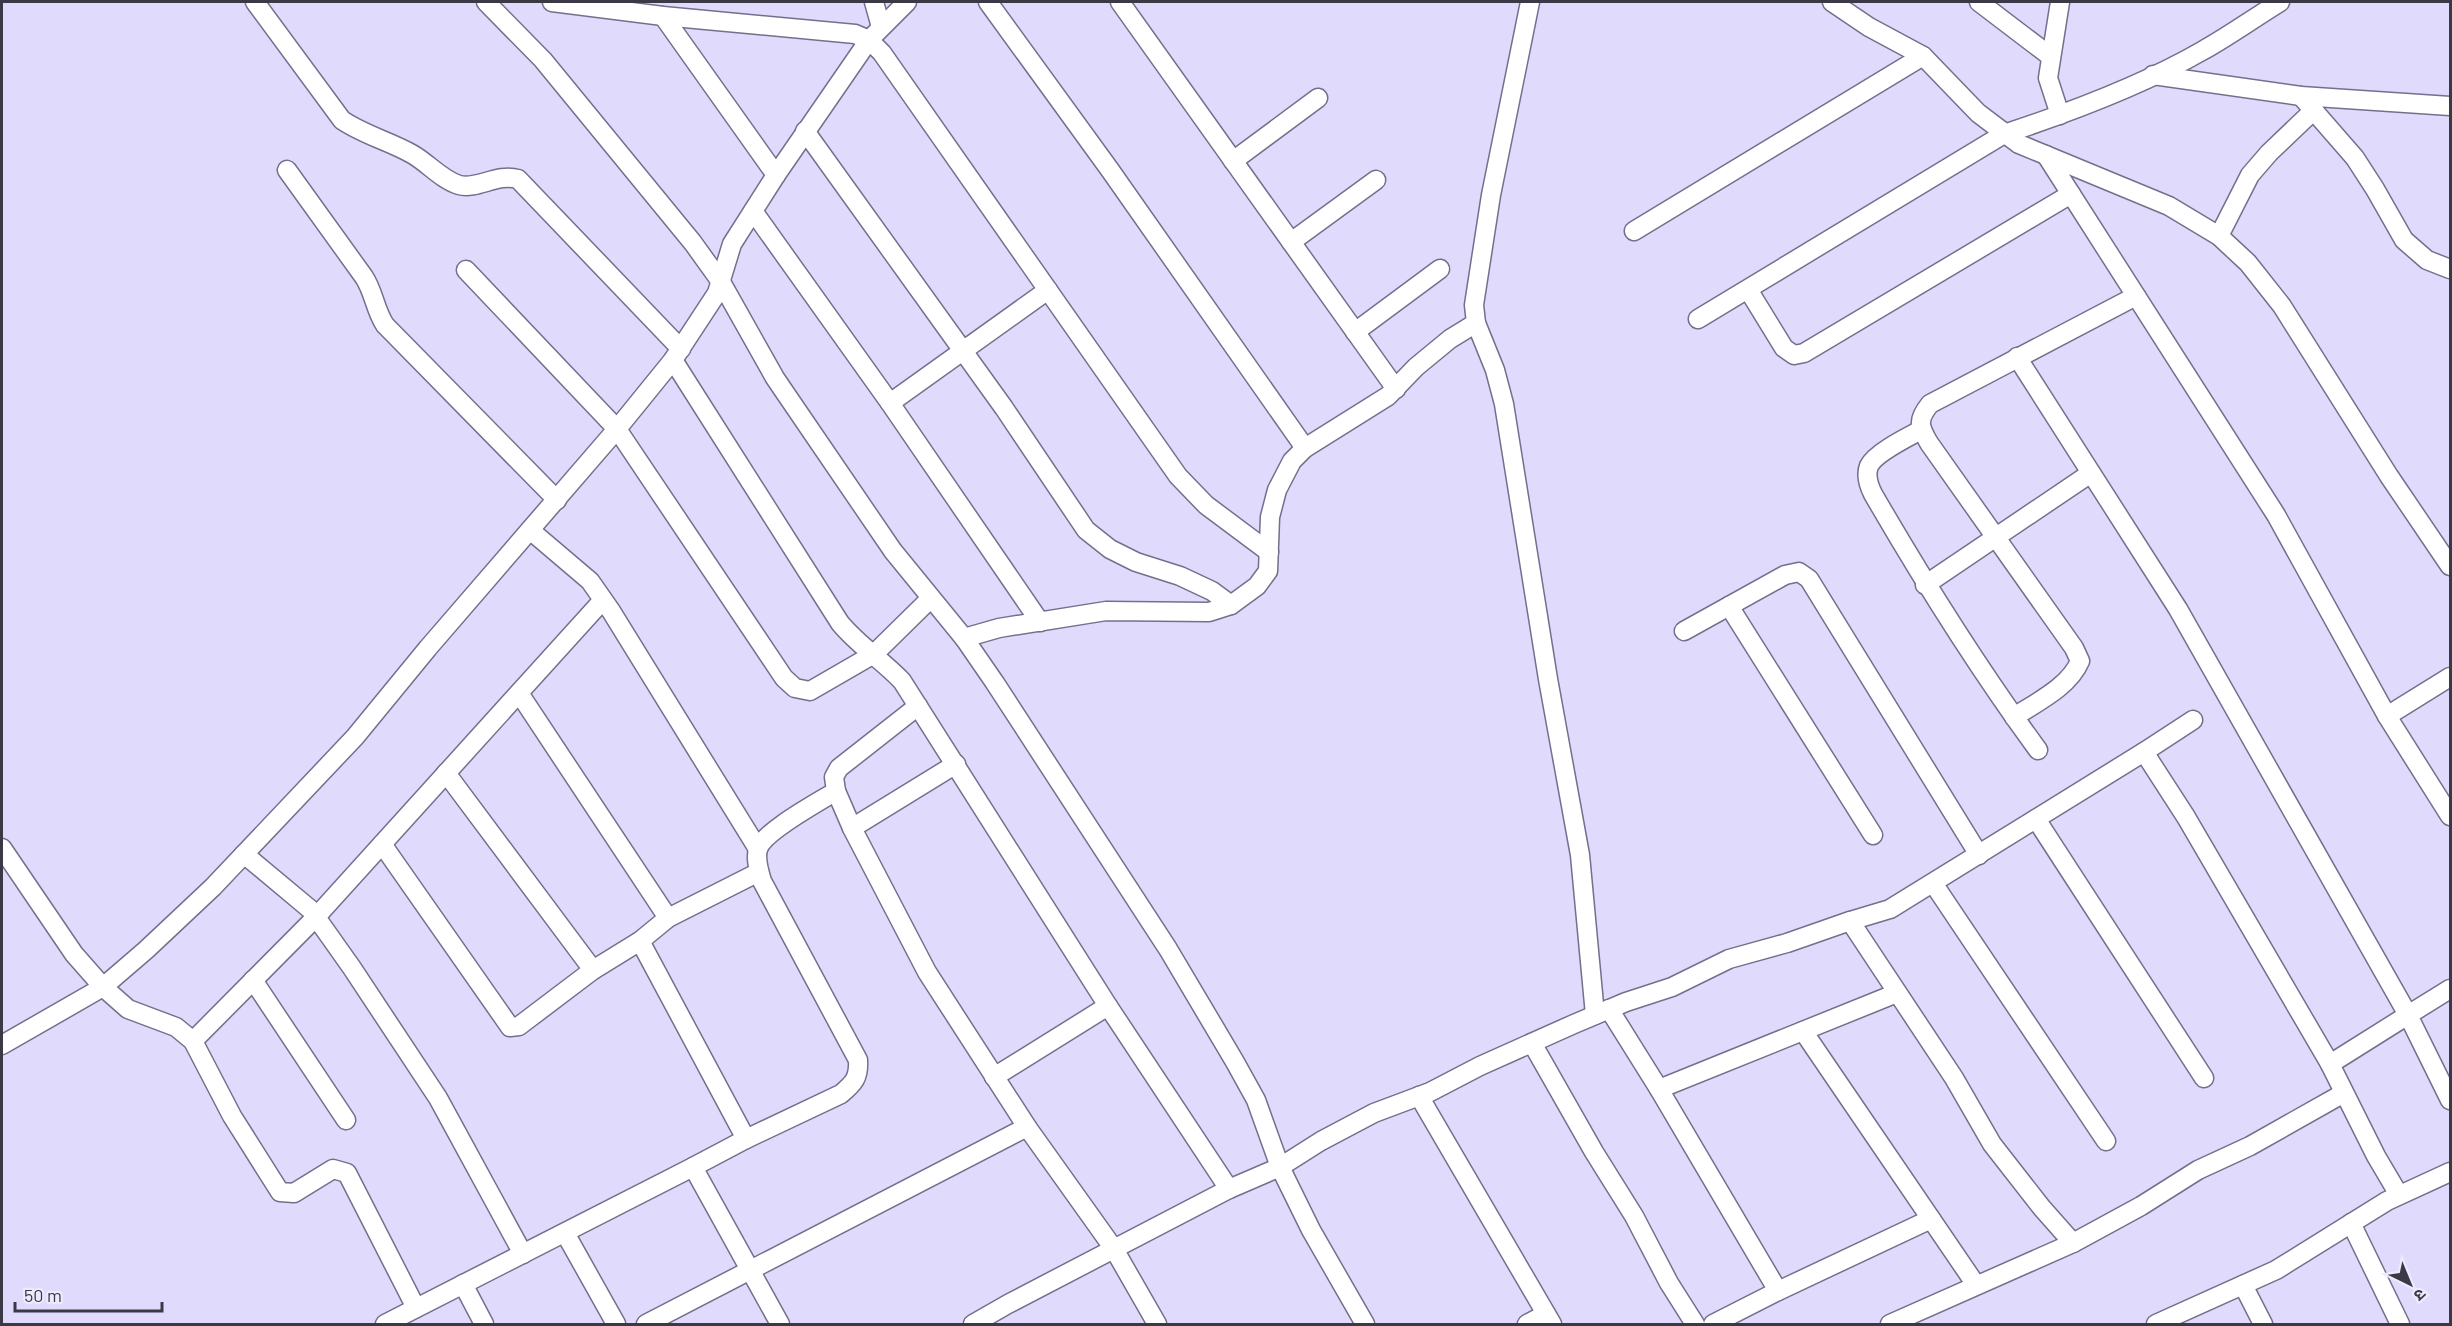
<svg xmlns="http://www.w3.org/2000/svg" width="2452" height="1326" viewBox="0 0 2452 1326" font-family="Barlow,'Noto Sans Devanagari',sans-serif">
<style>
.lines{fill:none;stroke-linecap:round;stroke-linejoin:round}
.minor-casing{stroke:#746f8c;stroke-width:21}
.minor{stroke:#fff;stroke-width:18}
</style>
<rect width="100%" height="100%" fill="#e0dafc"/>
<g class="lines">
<!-- minor casing -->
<g class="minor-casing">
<g id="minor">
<path d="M 255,2 L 342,120 C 364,135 389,141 412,154 C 428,163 442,180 459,185 C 477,190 497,173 518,179 L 681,349"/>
<path d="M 486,2 L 543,60 L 693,243 L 721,282 L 775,378 L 893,551 L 964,638 L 995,683 L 1168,949 L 1235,1062 L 1256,1100 L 1280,1167 L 1311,1230 L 1365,1324"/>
<path d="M 552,2 L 663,16 L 855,34 L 869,40 L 882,53 L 1178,476 L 1206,505 L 1269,552"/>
<path d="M 874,2 L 881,27"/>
<path d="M 988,2 L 1110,170 L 1305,448"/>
<path d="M 1120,2 L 1396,389"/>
<path d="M 1530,2 L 1491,195 L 1474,305 L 1476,323 L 1495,370 L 1504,404 L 1548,679 L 1580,855 L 1595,1015"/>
<path d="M 1832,2 L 1869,27 L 1923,56 L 1978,113 L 2019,144 L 2169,206 L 2219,236 L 2248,263 L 2282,306 L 2389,476 L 2450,566"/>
<path d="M 1979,2 L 2050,56"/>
<path d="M 2060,2 L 2048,78 L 2060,115"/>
<path d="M 663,16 L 776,175"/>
<path d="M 2153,75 L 2301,96 L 2450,106"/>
<path d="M 2301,96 L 2355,158 L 2375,189 L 2404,240 L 2427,260 L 2450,269"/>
<path d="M 805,131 L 1004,408 L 1086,530 L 1110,549 L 1136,562 L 1180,576 L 1212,591 L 1231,605"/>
<path d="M 2046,155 L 2276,515 L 2387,716 L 2450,816"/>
<path d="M 1233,161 L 1318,98"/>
<path d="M 287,170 L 364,277 C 374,292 375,310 385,325 L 557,500"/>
<path d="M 753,211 L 890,403 L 1040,622"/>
<path d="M 1634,231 L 1923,56"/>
<path d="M 2219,236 L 2250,175 L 2269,153 L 2314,110"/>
<path d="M 1291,242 L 1376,180"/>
<path d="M 466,270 L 617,429 L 784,678 L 795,688 L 810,691 L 874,654 L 930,599"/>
<path d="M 1749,291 L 1784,348 L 1794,355 L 1804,353 L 2071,194"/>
<path d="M 1698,319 L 2004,134 C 2071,112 2141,86 2202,51 C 2229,36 2254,18 2280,2"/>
<path d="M 1355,332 L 1440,269"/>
<path d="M 2017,357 L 2178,609 L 2408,1015 L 2330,1064 L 2376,1156 L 2399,1195"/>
<path d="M 673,360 L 840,623 C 858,645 882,660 902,681 L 1108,1006 L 1229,1189"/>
<path d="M 890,403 L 1048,290"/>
<path d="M 1921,430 C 1908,437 1875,453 1869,466 C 1865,476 1869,486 1873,494 C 1924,582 1978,668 2038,750"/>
<path d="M 530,530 L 590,581 L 611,611 L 758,849"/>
<path d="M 1925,585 L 2091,473"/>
<path d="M 1729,606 L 1873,835"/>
<path d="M 1684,631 L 1785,575 L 1799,572 L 1809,579 L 1979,855"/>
<path d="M 964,638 L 999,628 L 1106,611 L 1209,612 L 1231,605 L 1257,586 L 1268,571 L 1270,517 L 1277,490 L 1292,461 L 1305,448 L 1388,396 L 1416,367 L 1450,339 L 1476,323"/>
<path d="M 519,693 L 668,918"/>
<path d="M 918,706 L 839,768 L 834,777 L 836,791 L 852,828 L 927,972 L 1027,1127 L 1114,1249 L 1157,1324"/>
<path d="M 2387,716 L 2450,677"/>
<path d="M 2014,717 C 2037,702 2069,687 2080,661 L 2074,648 L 1929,443 C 1919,426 1917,420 1930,404 L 2136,296"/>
<path d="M 2144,752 L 2186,817 L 2330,1064"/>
<path d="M 446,773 L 593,970"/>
<path d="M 2036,819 L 2204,1078"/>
<path d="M 852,828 L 956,764"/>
<path d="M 382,844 L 510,1027 L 519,1026 L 593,970 L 640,941 L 668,918 L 759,872"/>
<path d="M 2,848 L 74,954 L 103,987 L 128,1009 L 176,1027 L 193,1041 L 232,1116 L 280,1192 L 294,1193 L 333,1169 L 347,1173 L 416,1308"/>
<path d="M 244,854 L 311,910 L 352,968 L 438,1098 L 523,1254"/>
<path d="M 1933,883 L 2106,1141"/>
<path d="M 1850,921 L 1890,909 L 2144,752 L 2193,720"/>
<path d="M 640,941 L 746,1139 L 693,1167"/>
<path d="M 253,980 L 346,1120"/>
<path d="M 2450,989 L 2408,1015 L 2450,1100"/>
<path d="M 1609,1009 L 1659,1089 L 1778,1291"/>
<path d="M 1803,1031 L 1976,1285"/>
<path d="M 193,1041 L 316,917 L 603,600"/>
<path d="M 1532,1043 L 1594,1152 L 1634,1216 L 1669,1283 L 1695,1324"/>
<path d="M 2,1045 L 103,987 L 146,950 L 213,887 L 355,737 L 428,648 L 617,429 L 673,360 L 717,293 L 732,244 L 776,175 L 869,40 L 907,2"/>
<path d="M 994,1077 L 1108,1006"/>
<path d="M 1659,1089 L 1897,993"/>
<path d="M 1419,1096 L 1552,1324"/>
<path d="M 746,1139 L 841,1094 C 854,1083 859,1078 858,1060 L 762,881 C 759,871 755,859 758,849 C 764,831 819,802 836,791"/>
<path d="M 2351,1223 L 2400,1324"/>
<path d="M 565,1233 L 616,1324"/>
<path d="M 463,1284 L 484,1324"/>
<path d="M 2243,1285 L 2263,1324"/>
<path d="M 385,1324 L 693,1167 L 780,1324"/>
<path d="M 646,1324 L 1027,1127"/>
<path d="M 973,1324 L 1008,1304 L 1229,1189 L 1280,1167 L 1321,1141 L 1374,1113 L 1430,1092 L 1480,1066 L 1574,1024 L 1626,1002 L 1672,987 L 1729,959 L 1787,943 L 1850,921 L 1954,1078 L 1992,1144 L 2042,1208 L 2073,1243"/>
<path d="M 1527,1324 L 1546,1314"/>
<path d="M 1713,1324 L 1778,1291 L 1931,1219"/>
<path d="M 1890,1324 L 2073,1243 L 2141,1206 L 2198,1170 L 2250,1146 L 2344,1093"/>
<path d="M 2156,1324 L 2276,1270 L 2387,1201 L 2450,1172"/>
</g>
</g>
<!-- minor -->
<use href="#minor" class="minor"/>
</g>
<!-- border -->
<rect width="2452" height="1326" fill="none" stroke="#3c3946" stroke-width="6"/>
<!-- north arrow -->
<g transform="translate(2410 1284) rotate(137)" stroke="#edeafe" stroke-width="4.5" paint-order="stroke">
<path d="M0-4.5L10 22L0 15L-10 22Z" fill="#3c3946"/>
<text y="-9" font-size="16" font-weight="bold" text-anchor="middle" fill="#3c3946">उ</text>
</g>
<!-- scale -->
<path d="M15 1302v9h147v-9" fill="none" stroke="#3c3946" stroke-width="3"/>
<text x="24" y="1302" font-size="18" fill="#3c3946" stroke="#edeafe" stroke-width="4.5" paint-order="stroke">50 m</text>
</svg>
